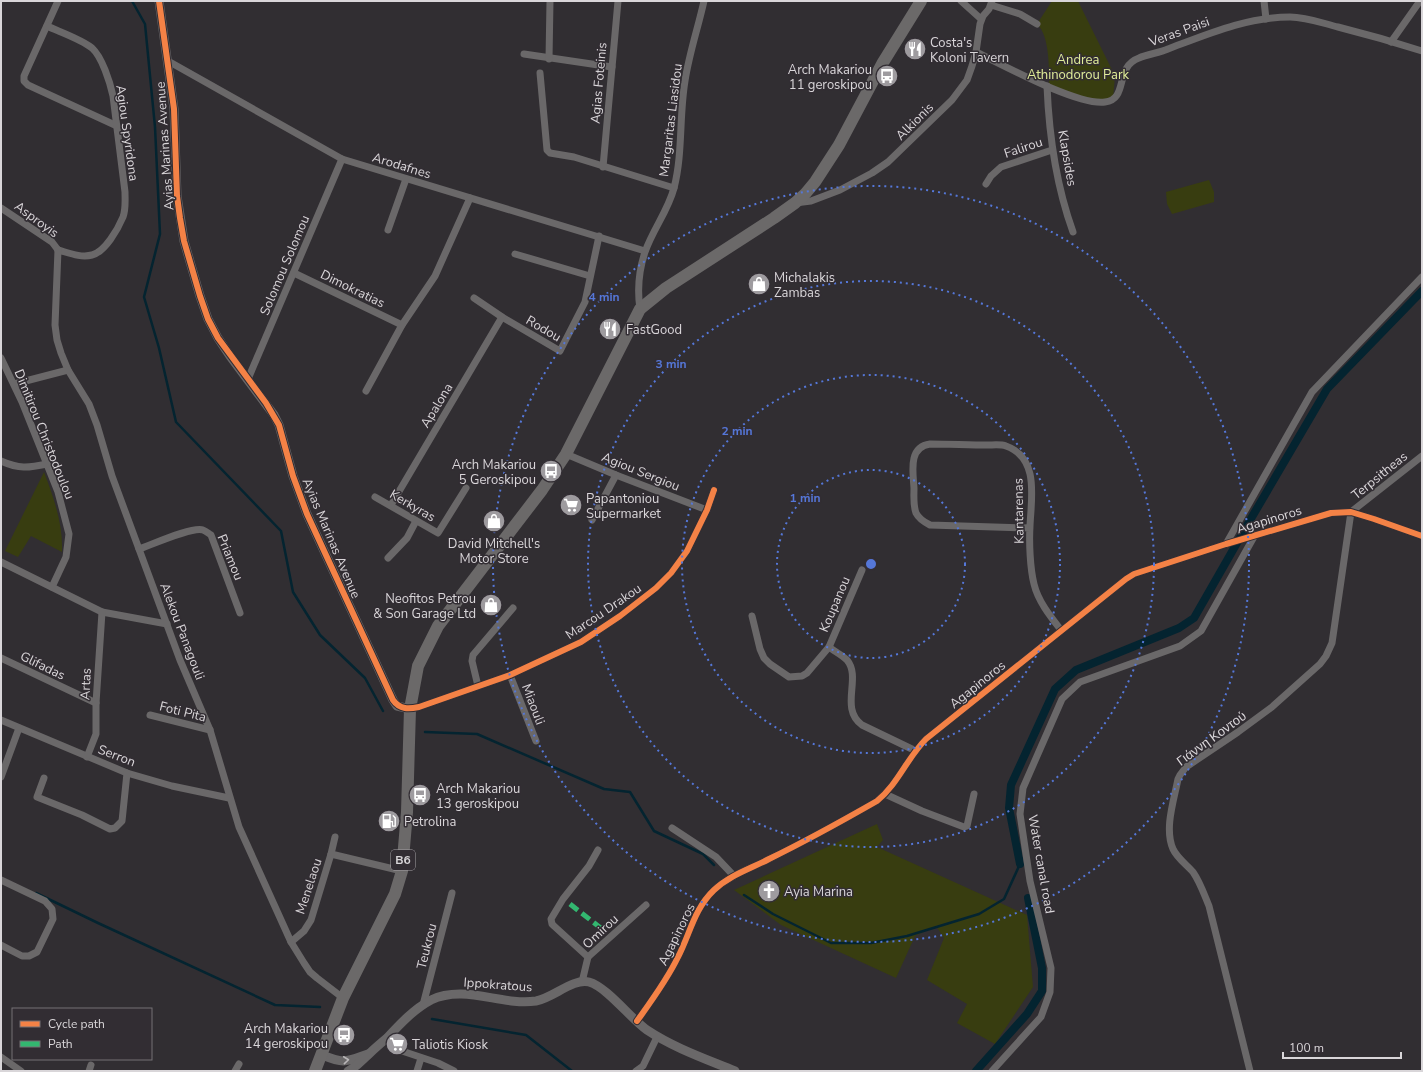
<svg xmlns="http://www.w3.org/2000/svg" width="1423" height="1072" viewBox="0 0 1423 1072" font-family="'Nunito Sans',sans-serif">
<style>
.green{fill:#383d10}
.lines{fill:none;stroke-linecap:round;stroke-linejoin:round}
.stream{stroke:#042430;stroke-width:2.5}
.canal{stroke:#042430;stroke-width:8}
.minor{stroke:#6a6869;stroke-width:7}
.tertiary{stroke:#6a6869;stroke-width:9}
.primary{stroke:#6b6969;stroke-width:12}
.quiet{stroke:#33b770;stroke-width:5;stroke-dasharray:10 5;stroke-linecap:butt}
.cycleway-casing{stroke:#322d33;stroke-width:8}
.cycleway{stroke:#f48246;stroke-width:6}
.oneway{stroke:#b8b5b7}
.ring{fill:none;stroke:#5577d8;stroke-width:2;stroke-dasharray:2 4}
.labels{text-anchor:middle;stroke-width:3;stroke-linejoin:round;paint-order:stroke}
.shield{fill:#322d33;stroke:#a7a3a7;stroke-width:1}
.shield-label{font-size:12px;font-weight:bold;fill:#d9d6d9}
.street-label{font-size:13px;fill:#d9d6d9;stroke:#322d33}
.poi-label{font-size:13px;fill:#d9d6d9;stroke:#322d33;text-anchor:start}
.park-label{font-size:13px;fill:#e0ed98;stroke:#322d33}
.centre{fill:#5577d8;stroke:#322d33;stroke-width:2}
.ring-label{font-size:12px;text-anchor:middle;font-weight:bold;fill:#5577d8;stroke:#322d33;stroke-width:3;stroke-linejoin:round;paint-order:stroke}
</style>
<rect width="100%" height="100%" fill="#312e32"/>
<!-- green -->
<g class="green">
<path d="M 1052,1 L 1078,1 L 1115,76 L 1113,99 L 1092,103 L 1049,87 C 1049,69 1050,36 1037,24 Z"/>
<path d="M 1209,180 L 1214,192 L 1214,202 L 1172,214 L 1167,204 L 1166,192 Z"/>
<path d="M 44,472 C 54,498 63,524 62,552 L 31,536 L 18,557 L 5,551 Z"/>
<path d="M 877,824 L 883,840 L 877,847 L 1027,915 L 1033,987 L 995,1044 L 957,1023 L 967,1004 L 927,980 L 944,938 L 936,926 L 915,936 L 896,978 L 781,925 L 734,890 Z"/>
</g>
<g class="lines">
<!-- stream -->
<g class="stream">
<path d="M 132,1 L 145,24 L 155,127 L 160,234 L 144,297 L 159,348 L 176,422 L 281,531 L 293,592 L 320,635 L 365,678 L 383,711"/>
<path d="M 425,732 L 477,734 L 604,789 L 630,792 L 654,831 L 703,854 L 714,865"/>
<path d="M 36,893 L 98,923 L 275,1005 L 320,1007"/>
<path d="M 744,895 L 773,914 L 831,943 L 871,943 L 907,936 L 979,914 L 1004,899 L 1020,864"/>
<path d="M 432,1019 L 526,1035 L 572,1071"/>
</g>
<!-- canal -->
<g class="canal">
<path d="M 1020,864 L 1009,808 L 1011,785 L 1055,689 L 1076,670 L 1179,628 L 1194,618 L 1249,522 L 1327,389 L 1422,291"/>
<path d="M 976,1071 L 1027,1014 L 1042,991 L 1042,968 L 1028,898"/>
</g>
<!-- minor -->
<g class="minor">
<path d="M 58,1 L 24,76 L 24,81 L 28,85 L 117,126"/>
<path d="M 961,1 L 981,19"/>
<path d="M 1264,1 L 1266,19"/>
<path d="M 991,5 L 1020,14 L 1037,24"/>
<path d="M 47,26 C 60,32 81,39 92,48 C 102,57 110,82 113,96 L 125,192 C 125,200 126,209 123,217 C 118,229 105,252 92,255 C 81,258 69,253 58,250"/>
<path d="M 1391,42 L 1420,1"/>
<path d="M 976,52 C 1003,65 1078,106 1105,102 C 1129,99 1114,67 1139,58 C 1148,54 1159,53 1168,49 C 1208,34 1247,17 1290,17 C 1306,17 1322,23 1338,27 C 1366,34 1394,42 1422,51"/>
<path d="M 524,54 L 612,67"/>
<path d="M 549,59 L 550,1"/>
<path d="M 168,61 L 342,159 L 645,251"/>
<path d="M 540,73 L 547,150 L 550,153 L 574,157 L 674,188"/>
<path d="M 1047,86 C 1049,135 1056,185 1073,232"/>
<path d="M 603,167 L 618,1"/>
<path d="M 986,184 L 991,176 L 1001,167 L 1052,150"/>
<path d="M 795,203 L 811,201 L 840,190 L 872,173 L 888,162 L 952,100 L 967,80 L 972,66 L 976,52 L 980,24 L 983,16 L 989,9 L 992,1"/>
<path d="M 1,208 L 52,242 L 58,250"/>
<path d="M 388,230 L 406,179"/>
<path d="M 58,250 L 55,325 L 57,340 L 61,353 L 68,370 L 89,404 L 97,425 L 112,476 L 180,660 L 210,730 L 239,827 L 291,942 L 304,963 L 310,972 L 317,978 L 343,998"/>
<path d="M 515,254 L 590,276"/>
<path d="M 294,273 L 402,325"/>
<path d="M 474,298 L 502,317 L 560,351 L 585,302 L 599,236"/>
<path d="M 640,309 C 637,289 639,270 645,252 C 653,229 668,211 674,188 C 683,153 679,117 685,81 C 689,54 698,28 704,1"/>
<path d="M 1,358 L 22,402 L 58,492 L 69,534 L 66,557 L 52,587"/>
<path d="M 248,379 L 342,159"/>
<path d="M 14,384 L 68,370"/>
<path d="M 366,391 L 402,325 L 435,276 L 470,198"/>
<path d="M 566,454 L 616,475 L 707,510"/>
<path d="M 1,461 C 19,469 28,468 47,464"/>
<path d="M 375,497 L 438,533 L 466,488"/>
<path d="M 391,505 L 502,317"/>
<path d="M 592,520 L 616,475"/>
<path d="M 1030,528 L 930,525 C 924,522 919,519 916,513 C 913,505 914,496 914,488 C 913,472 908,447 930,444 C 949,444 969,445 988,445 C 993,445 1001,444 1006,446 C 1040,458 1031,499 1030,526 C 1029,542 1030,568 1034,584 C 1038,601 1050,616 1061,630"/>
<path d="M 1226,544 L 1312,392 L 1422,277"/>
<path d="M 139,549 C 151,545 193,526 203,530 C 206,531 208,533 211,535 L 240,613"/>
<path d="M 388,558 L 407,538 L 416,521"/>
<path d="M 1,562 L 102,612 L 167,624"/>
<path d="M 752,616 L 760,649 L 764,658 L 770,664 L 789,677 L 802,676 L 807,673 L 829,647 L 862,570"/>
<path d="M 829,647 C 834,651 842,655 847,660 C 862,678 839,708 862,725 L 916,751"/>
<path d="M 1,658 L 96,703"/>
<path d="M 510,675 L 536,741"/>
<path d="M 478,686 L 472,661 L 473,655 L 513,608"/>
<path d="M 410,709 L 419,707 L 510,675 L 581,642 L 620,616 L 656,588 L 671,573 L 687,551 L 707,510 L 714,490"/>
<path d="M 150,715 L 210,730"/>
<path d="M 1,720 L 127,773 L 172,786 L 229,798"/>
<path d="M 87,757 L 96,734 L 96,703 L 102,612"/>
<path d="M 1,777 L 19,728"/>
<path d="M 44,778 L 37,797 L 82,815 L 110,829 L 115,828 L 122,821 L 127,773"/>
<path d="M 885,794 L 922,811 L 964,827 L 967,826 L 974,794"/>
<path d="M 672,828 L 716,857 L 734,876"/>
<path d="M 331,854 L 402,871"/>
<path d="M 1,880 L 45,901 L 52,909 L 53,919 L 37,952 L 29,956 L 22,956 L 1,945"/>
<path d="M 291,942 L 304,931 L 311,920 L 331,854 L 335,837"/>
<path d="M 588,957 L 554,926 L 552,924 L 551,919 L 563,899 L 589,866 L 598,850"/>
<path d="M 582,982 L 588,957 L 646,905"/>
<path d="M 423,1005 L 452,893"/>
<path d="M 637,1021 C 652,1000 667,980 678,957 C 690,934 694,909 714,890 C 730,875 750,869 769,859 C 806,841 842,821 877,801 C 898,784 907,758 926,739 L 1126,579 L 1134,574 L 1226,544 L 1331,513 L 1351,512 L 1374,519 L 1422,536"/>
<path d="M 386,1039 L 399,1050 L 438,1063 L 454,1071"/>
<path d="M 1,1057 L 21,1071"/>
<path d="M 89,1071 L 91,1065"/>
<path d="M 235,1071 L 239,1064"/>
<path d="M 417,1071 L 421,1058"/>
<path d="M 636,1071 L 643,1066 L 657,1037"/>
<path d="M 992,1071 L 1041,1017 L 1050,992 L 1051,968 L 1030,881 L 1020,814 L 1023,788 L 1062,699 L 1080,682 L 1180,646 L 1201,631 L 1255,535"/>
<path d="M 1250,1071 L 1209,906 C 1204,894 1200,882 1193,872 C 1187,865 1177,858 1173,849 C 1164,829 1174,800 1178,779 L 1180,775 L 1186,767 L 1238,732 L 1272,707 L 1320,664 L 1326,656 L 1332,643 L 1351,512 L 1422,456"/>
</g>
<!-- tertiary -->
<g class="tertiary">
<path d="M 159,1 L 174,109 L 177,196 L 184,241 L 200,296 L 208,319 L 218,338 L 230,356 L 274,415 L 279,425 L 293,476 L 307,514 L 393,700 L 397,706 L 410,709"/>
<path d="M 322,1055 C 345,1064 345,1062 368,1054"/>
<path d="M 348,1071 C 357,1067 362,1060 369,1054 C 375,1048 381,1043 387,1038 C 400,1024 414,1009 431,1000 C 465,984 501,1006 536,1001 C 553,998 573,978 589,982 C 607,987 631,1019 647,1030 C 674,1048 706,1059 735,1071"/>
</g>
<!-- primary -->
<path class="primary" d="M 315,1071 L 343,998 L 395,894 L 402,871 L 407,812 L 410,709 L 418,666 L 438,626 L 542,490 L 566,454 L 640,309 L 666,288 L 774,218 L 795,203 L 805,194 L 815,182 L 839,145 L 882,64 L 921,1"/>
<!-- quiet -->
<path class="quiet" d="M 570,904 L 602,929"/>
<!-- cycleway casing -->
<g class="cycleway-casing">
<g id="cycleway">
<path d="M 159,1 L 174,109 L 177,196 L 180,218 L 184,241 L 200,296 L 208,319 L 218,338 L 266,403 L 279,425 L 293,476 L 307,514 L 393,700 C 400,710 409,709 419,707 L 510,675 L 581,642 L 620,616 L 656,588 L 671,573 L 687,551 L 707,510 L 714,490"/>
<path d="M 637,1021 C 652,1000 667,980 678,957 C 690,934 694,909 714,890 C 730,875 750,869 769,859 C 806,841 842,821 877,801 C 898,784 907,758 926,739 L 1126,579 L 1134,574 L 1226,544 L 1331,513 L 1351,512 L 1374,519 L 1422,536"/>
</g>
</g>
<!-- cycleway -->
<use href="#cycleway" class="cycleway"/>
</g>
<!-- one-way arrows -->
<defs><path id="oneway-chevron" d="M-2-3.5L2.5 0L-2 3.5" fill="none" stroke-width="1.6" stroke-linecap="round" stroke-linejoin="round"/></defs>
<use class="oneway" href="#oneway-chevron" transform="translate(346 1060) rotate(-6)"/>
<!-- distance rings -->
<g class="ring">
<circle cx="871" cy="564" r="94"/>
<circle cx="871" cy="564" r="189"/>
<circle cx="871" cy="564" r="283"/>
<circle cx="871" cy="564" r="378"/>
</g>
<!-- icons -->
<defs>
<g id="restaurant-disc" transform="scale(1.15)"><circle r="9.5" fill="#9e9b9f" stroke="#322d33"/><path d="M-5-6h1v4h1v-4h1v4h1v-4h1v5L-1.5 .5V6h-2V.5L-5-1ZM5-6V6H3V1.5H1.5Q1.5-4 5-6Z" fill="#fff"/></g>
<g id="bus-disc" transform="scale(1.15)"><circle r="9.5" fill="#9e9b9f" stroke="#322d33"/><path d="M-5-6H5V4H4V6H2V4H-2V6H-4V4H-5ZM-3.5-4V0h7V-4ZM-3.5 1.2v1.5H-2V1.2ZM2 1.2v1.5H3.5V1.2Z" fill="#fff"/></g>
<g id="shop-disc" transform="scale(1.15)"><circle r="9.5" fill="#9e9b9f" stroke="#322d33"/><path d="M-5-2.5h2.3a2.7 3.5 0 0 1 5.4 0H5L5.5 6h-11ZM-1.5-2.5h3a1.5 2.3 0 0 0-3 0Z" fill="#fff"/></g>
<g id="supermarket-disc" transform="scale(1.15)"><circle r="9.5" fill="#9e9b9f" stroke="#322d33"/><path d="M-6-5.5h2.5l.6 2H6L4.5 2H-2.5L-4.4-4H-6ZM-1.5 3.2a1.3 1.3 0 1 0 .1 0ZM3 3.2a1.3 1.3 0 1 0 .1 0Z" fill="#fff"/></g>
<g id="fuel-disc" transform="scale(1.15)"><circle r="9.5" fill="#9e9b9f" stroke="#322d33"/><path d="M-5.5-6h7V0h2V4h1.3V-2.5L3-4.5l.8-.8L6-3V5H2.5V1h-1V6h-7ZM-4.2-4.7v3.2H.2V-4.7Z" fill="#fff"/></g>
<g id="church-disc" transform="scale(1.15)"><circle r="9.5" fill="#9e9b9f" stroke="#322d33"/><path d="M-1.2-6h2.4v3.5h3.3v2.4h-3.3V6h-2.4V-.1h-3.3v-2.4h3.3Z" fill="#fff"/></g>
</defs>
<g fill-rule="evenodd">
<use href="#restaurant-disc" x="915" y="49"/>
<use href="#bus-disc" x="887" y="76"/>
<use href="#shop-disc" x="759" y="284"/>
<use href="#restaurant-disc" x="610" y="329"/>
<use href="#bus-disc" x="551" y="471"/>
<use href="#supermarket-disc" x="571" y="505"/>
<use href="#shop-disc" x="494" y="521"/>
<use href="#shop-disc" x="491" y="605"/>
<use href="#bus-disc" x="420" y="795"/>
<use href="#fuel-disc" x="389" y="821"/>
<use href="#church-disc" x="769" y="891"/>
<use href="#bus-disc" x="344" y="1035"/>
<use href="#supermarket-disc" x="397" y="1044"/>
</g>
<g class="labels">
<!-- shield labels -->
<rect class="shield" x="391" y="850" width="24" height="20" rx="3"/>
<g class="shield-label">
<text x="403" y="864">B6</text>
</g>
<!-- street labels -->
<g class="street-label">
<text transform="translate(1179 31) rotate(-20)" y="5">Veras Paisi</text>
<text transform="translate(598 83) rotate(-85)" y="5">Agias Foteinis</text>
<text transform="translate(670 120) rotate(-83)" y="5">Margaritas Liasidou</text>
<text transform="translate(914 121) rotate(-45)" y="5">Alkionis</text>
<text transform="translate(128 133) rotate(82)" y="5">Agiou Spyridona</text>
<text transform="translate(164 146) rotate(-94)" y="5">Ayias Marinas Avenue</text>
<text transform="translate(1023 147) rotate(-18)" y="5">Falirou</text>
<text transform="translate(1068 158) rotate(80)" y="5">Klapsides</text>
<text transform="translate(402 165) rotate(17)" y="5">Arodafnes</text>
<text transform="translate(37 219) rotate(36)" y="5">Asproyis</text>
<text transform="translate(284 265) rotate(-67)" y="5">Solomou Solomou</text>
<text transform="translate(353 288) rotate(26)" y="5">Dimokratias</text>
<text transform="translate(544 328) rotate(30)" y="5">Rodou</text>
<text transform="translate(436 405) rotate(-59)" y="5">Apalona</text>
<text transform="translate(45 434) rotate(68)" y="5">Dimitirou Christodoulou</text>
<text transform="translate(641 471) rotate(22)" y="5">Agiou Sergiou</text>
<text transform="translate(1379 475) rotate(-39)" y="5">Terpsitheas</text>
<text transform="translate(413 505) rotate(30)" y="5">Kerkyras</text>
<text transform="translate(1018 511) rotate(-91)" y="5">Kantarenas</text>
<text transform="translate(1269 519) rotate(-17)" y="5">Agapinoros</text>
<text transform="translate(332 538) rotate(67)" y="5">Ayias Marinas Avenue</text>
<text transform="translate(231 557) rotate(68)" y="5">Priamou</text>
<text transform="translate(834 604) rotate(-67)" y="5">Koupanou</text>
<text transform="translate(603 611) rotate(-34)" y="5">Marcou Drakou</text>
<text transform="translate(183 631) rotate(69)" y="5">Alekou Panagouli</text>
<text transform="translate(43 665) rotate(26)" y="5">Glifadas</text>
<text transform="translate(85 684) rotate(-87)" y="5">Artas</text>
<text transform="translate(977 684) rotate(-39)" y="5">Agapinoros</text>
<text transform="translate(534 704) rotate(69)" y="5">Miaouli</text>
<text transform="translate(183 711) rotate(14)" y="5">Foti Pita</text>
<text transform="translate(1211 738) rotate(-36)" y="5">Γιάννη Κοντού</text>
<text transform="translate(117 755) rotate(21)" y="5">Serron</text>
<text transform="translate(1042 864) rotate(80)" y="5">Water canal road</text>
<text transform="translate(308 886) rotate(-72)" y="5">Menelaou</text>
<text transform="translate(600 931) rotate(-43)" y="5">Omirou</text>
<text transform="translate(676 934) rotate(-64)" y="5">Agapinoros</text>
<text transform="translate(426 946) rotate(-76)" y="5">Teukrou</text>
<text transform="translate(498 984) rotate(4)" y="5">Ippokratous</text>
</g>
<!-- poi labels -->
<g class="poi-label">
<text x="930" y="47">Costa's<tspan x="930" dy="15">Koloni Tavern</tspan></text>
<text x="872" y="74" text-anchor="end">Arch Makariou<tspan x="872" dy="15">11 geroskipou</tspan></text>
<text x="774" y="282">Michalakis<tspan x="774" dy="15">Zambas</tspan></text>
<text x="626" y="334">FastGood</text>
<text x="536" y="469" text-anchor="end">Arch Makariou<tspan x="536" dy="15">5 Geroskipou</tspan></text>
<text x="586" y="503">Papantoniou<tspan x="586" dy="15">Supermarket</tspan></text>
<text x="494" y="548" text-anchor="middle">David Mitchell's<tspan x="494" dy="15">Motor Store</tspan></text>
<text x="476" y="603" text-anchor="end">Neofitos Petrou<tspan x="476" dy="15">&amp; Son Garage Ltd</tspan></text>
<text x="436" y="793">Arch Makariou<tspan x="436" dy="15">13 geroskipou</tspan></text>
<text x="404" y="826">Petrolina</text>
<text x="784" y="896">Ayia Marina</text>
<text x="328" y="1033" text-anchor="end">Arch Makariou<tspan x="328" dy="15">14 geroskipou</tspan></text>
<text x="412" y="1049">Taliotis Kiosk</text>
</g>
<!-- park labels -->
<g class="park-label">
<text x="1078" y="64">Andrea<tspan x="1078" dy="15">Athinodorou Park</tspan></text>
</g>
</g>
<circle cx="871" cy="564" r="6" class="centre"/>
<g class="ring-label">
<text x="604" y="301">4 min</text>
<text x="671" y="368">3 min</text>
<text x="737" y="435">2 min</text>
<text x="805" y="502">1 min</text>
</g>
<!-- border -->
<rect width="1423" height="1072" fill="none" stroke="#d9d6d9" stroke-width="4"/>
<!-- legend -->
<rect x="12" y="1008" width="140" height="52" fill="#322d33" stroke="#757175"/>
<rect x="20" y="1021" width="20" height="6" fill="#f48246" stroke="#757175"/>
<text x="48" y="1028" font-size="12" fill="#d9d6d9">Cycle path</text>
<rect x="20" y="1041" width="20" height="6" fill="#33b770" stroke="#757175"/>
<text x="48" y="1048" font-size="12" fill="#d9d6d9">Path</text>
<!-- scale -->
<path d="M1283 1052v6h118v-6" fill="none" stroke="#d9d6d9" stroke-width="2"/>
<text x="1289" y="1052" font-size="12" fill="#d9d6d9" stroke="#322d33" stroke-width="3" paint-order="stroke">100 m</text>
</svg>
